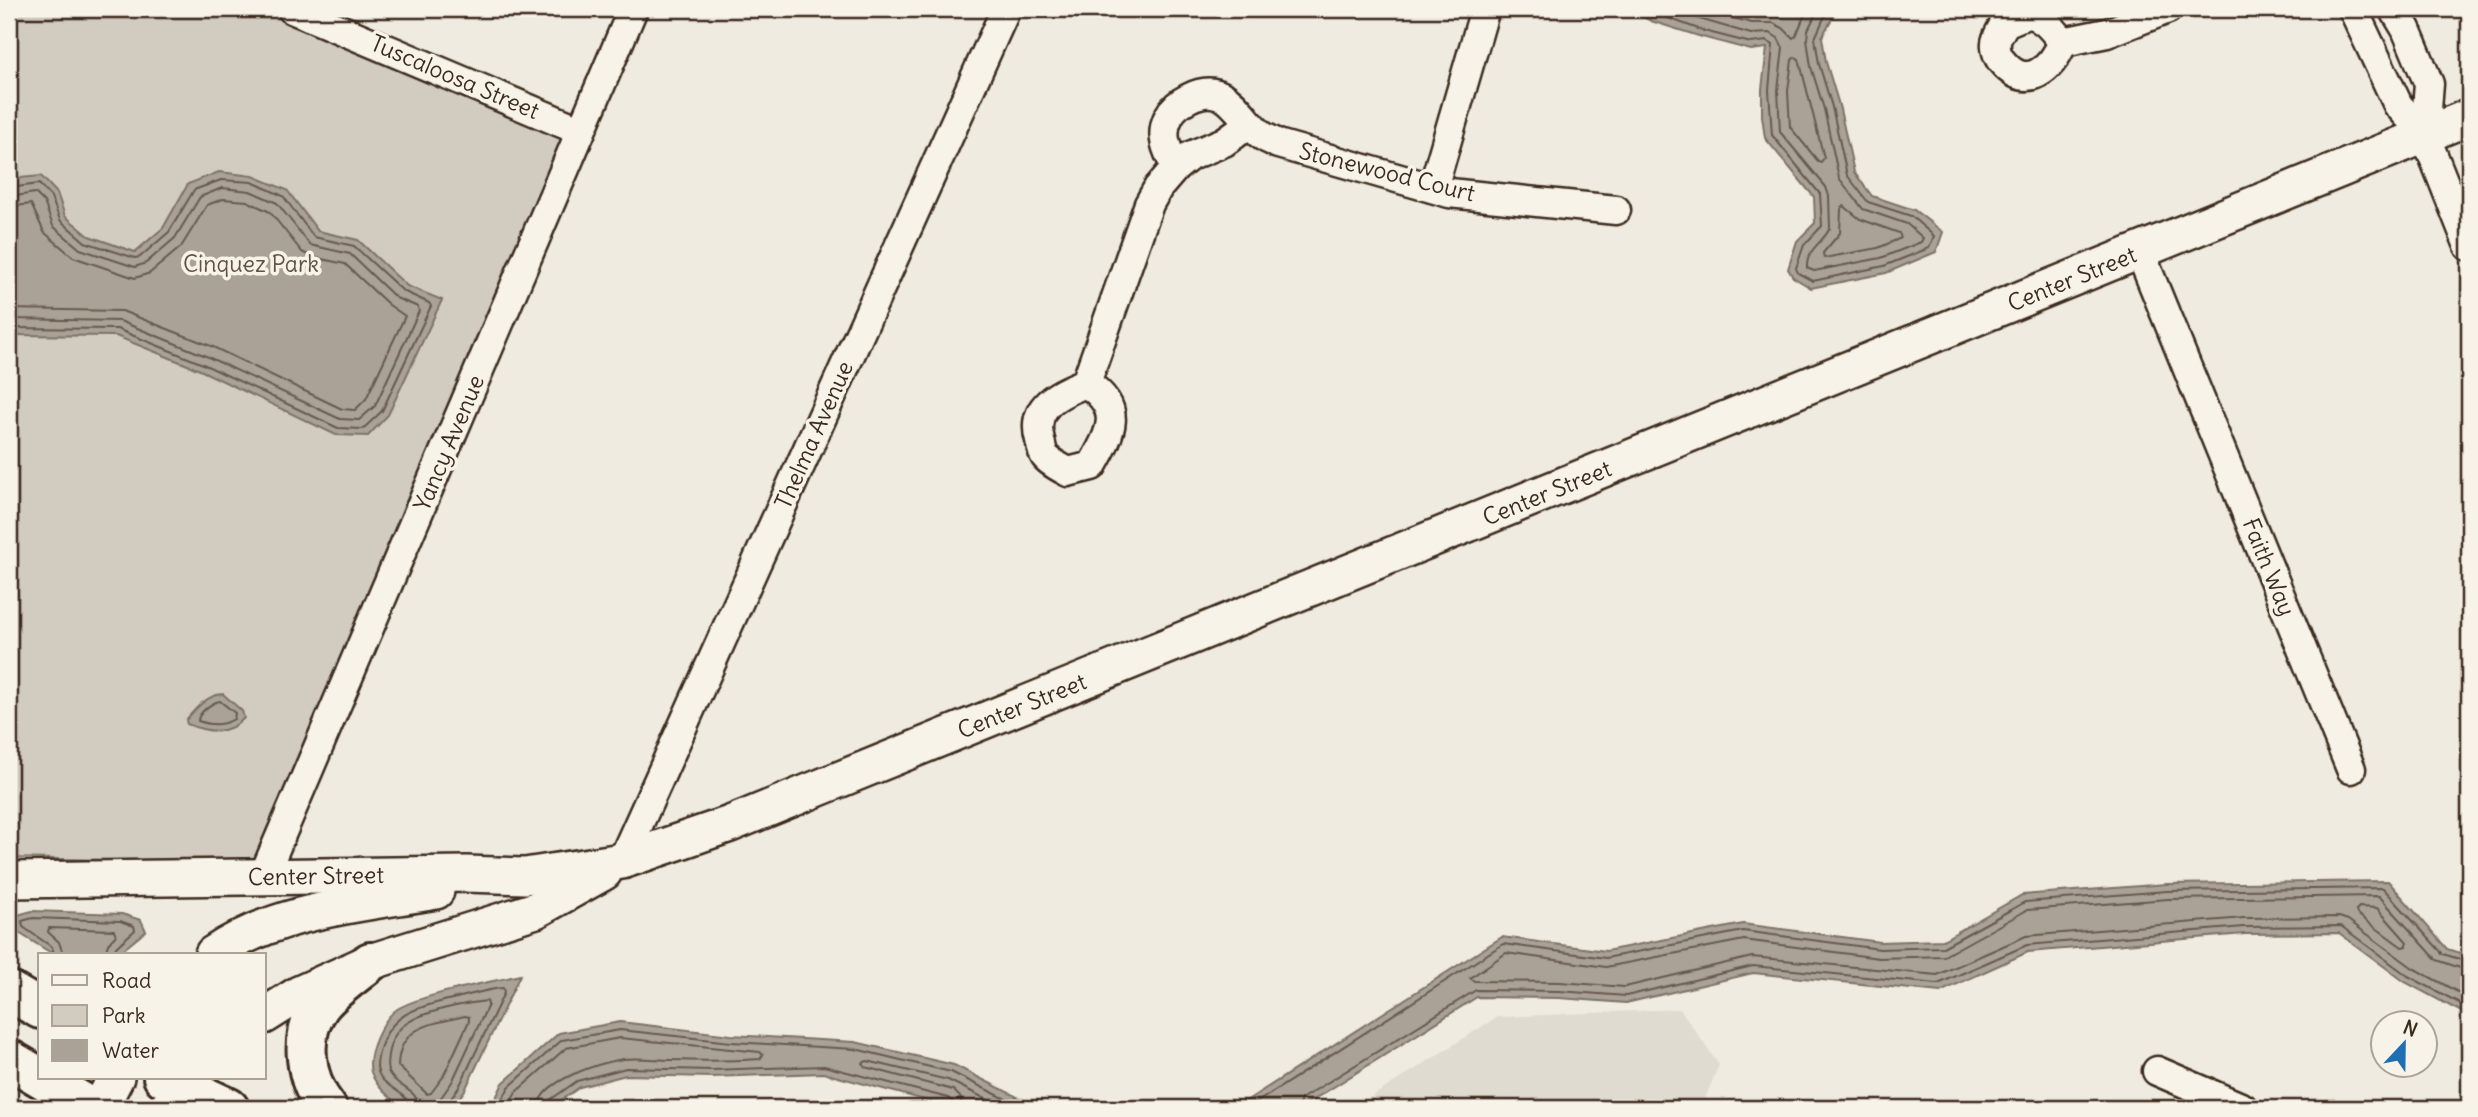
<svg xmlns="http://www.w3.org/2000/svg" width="2478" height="1117" viewBox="0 0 2478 1117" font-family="Delius,sans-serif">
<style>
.built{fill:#e0dbd0}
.green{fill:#d1cbc0;stroke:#867a6f;stroke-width:2}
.water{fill:#aaa296;stroke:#7e7266;stroke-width:2}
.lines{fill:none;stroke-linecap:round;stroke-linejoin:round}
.shore{stroke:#675a4e;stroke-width:2}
.minor-casing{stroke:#3b2a1e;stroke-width:33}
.tertiary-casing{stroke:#3b2a1e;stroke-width:40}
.primary-casing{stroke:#3b2a1e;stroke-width:44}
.minor{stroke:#f7f3e8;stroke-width:28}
.tertiary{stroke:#f7f3e8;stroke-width:35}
.primary{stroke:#f7f3e8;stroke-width:38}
.labels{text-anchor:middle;stroke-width:7;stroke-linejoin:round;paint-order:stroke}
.street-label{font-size:23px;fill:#3b2a1e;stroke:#f7f3e8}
.park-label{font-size:23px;fill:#605246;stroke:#f7f3e8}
</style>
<rect width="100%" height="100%" fill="#efebe0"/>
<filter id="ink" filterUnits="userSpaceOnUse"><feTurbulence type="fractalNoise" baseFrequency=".0143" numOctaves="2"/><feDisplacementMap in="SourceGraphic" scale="14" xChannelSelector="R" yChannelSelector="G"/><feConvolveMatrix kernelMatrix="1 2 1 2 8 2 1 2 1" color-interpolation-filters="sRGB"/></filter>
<g filter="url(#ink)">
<!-- built -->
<path class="built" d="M 1680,1009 L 1719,1065 L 1701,1108 L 1354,1108 L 1497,1017 Z"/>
<!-- green -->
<path class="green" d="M 9,9 L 271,9 L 570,133 L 258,863 L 9,858 Z"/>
<!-- water -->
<g class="water">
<path d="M 1628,9 L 1837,9 L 1822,37 L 1826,62 L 1839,105 L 1854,172 L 1872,196 L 1914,210 L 1943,232 L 1936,252 L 1886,273 L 1811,288 L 1793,277 L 1788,269 L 1797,241 L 1815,223 L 1814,197 L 1765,138 L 1762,116 L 1762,89 L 1767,48 L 1751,50 L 1702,37 L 1651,21 Z"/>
<path d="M 219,172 L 253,176 L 287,190 L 318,231 L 358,240 L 407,286 L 442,300 L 388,415 L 368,436 L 336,435 L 200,370 L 116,336 L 9,335 L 9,182 L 20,178 L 41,176 L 57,193 L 65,216 L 89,236 L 135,252 L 163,228 L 188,184 Z"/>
<path d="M 223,694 L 242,711 L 244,718 C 228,736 207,732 187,724 L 186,720 C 196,708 207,695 223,694 Z"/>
<path d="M 2388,881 L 2447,949 L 2469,956 L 2469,1016 L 2405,982 L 2339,933 L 2245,934 L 2028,952 L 1940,992 L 1753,973 L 1626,1003 L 1559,998 L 1477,997 L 1300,1108 L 1235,1108 L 1502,937 L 1606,951 L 1743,924 L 1880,942 L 1943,940 L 2022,895 L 2167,884 Z"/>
<path d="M 32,911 L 122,914 L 141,920 L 146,931 L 118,954 L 53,954 L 11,928 L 17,915 Z"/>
<path d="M 520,975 L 465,1090 L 452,1108 C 438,1108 418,1112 404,1106 C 390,1099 376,1087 371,1072 C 366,1055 382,1020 396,1010 C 417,995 492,982 520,975 Z"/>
<path d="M 620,1022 L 731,1035 L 855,1042 L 954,1065 L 1039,1108 L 955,1108 L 823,1073 L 712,1077 L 626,1075 L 580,1087 L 550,1108 L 491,1108 L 503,1083 L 559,1033 Z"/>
</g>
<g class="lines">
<!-- shore -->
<g class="shore">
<path d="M 1643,9 L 1704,31 L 1751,43 L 1767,41 L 1773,45 L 1769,90 L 1772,135 L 1820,194 L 1822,226 L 1804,245 L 1796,268 L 1798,273 L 1813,281 L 1884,266 L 1929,248 L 1934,236 L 1911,216 L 1868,202 L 1847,175 L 1832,107 L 1819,64 L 1815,38 L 1828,9"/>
<path d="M 1665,9 L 1751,34 L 1770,33 L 1778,38 L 1783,48 L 1778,90 L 1780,132 L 1826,187 L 1829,196 L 1830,228 C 1823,243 1806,249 1807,268 L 1814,271 L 1881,258 L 1921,242 L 1923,238 L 1907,224 L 1863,209 L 1839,178 L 1824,109 L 1811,67 L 1807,39 L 1808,30 L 1818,9"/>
<path d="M 1698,9 L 1752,23 L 1773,23 L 1783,28 L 1793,38 L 1796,36 L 1807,9"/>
<path d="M 1795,57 L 1799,59 L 1824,158 L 1821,162 L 1818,161 L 1790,127 L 1788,91 L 1792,60 Z"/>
<path d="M 9,188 L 39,184 L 51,197 L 60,220 L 85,242 L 135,258 L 140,257 L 169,232 L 194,190 L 221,180 L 252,182 L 283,196 L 314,237 L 354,246 L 403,291 L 429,303 L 431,306 L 382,411 L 363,429 L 338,428 L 203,364 L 117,329 L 9,328"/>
<path d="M 9,197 L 35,193 L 44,202 L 53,226 L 80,249 L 135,267 L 146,263 L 175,238 L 200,197 L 222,188 L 250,191 L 277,203 L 310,245 L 350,254 L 396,298 L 418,307 L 419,311 L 375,406 L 359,420 L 340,419 L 206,356 L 120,321 L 9,319"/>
<path d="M 1844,206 L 1860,219 L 1899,233 L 1901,238 L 1878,248 L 1824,258 L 1823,253 L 1840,233 L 1841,209 Z"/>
<path d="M 9,207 L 31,204 L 44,232 L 73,257 L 135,278 L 150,273 L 181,247 L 207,205 L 223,199 L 247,201 L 270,212 L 302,252 L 312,257 L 345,264 L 389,305 L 405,316 L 366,399 L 355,410 L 342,409 L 211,346 L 122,311 L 9,309"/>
<path d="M 220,701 L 235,713 L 234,719 C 223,726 210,725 198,721 C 198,713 212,702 220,701 Z"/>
<path d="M 2359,907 L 2377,908 L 2407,942 L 2407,946 L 2402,947 L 2357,914 L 2356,910 Z"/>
<path d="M 54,954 L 52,947 L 23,927 L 22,921 L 33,918 L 120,921 L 134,926 L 135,930 L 116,947 L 114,954"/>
<path d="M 63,954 L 59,942 L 48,932 L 49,928 L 114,930 L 116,935 L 108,944 L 105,954"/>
<path d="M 2469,971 L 2437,960 L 2379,896 L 2168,899 L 2027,910 L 1944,956 L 1879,958 L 1744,940 L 1606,967 L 1506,953 L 1470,978 L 1474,981 L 1560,982 L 1625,987 L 1752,957 L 1937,975 L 2026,936 L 2244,918 L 2339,917 L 2348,920 L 2413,968 L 2469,998"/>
<path d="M 465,1016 L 469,1017 L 469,1021 L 443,1077 L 431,1093 L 427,1094 L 398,1066 C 399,1025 433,1024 465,1016 Z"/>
<path d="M 410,1108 C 408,1090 379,1088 377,1067 C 377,1059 380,1048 383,1041 C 396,1008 430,1005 460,997 C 474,994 489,989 503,988 L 504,993 L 459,1087 L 448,1103 L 447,1108"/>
<path d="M 419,1108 C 418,1090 401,1089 391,1076 C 386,1070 387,1063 388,1055 C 390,1043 396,1030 407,1023 C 424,1011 467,1003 487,1001 L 488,1005 L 452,1082 L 440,1099 L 438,1108"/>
<path d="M 498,1108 L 509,1087 L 562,1040 L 620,1030 L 731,1042 L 855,1049 L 951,1072 L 1024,1108"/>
<path d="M 508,1108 L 516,1092 L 566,1048 L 620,1038 L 760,1052 L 763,1055 L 760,1059 C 731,1061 702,1061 672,1060 C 657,1060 639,1057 623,1059 C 600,1063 540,1080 538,1108"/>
<path d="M 547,1108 L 550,1100 L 577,1081 L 626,1068 L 712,1070 L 824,1066 L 948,1098 L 953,1102 L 954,1108"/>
<path d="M 963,1108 L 960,1097 L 953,1090 L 865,1067 L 863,1063 L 867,1061 L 948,1080 L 1004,1108"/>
<path d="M 1248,1108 L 1503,944 L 1606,958 L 1743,931 L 1880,949 L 1943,947 L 2025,902 L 2167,891 L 2383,888 L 2443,954 L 2469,962"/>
<path d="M 1298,1108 L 1301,1099 L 1476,990 L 1559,991 L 1626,996 L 1753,966 L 1938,984 L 2027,945 L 2244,927 L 2341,926 L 2408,976 L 2469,1008"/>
</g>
<!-- minor casing -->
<g class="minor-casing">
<g id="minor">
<path d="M 292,9 L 579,130"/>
<path d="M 2353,9 L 2398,105 L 2425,135 L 2469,246"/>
<path d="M 2394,9 L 2406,29 L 2429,84 L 2425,135"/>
<path d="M 2029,13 C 2046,19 2053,30 2063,42 C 2052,68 2028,91 2004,64 C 1999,59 1995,51 1996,43 C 1996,37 2002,29 2005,23 Z"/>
<path d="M 2063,42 L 2107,33 L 2168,9"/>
<path d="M 1176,167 C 1167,151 1159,134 1169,116 C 1173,108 1181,102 1189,98 C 1226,79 1238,115 1259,133 C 1264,138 1271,140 1278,144 L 1449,193 L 1616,210"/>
<path d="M 1433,188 L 1485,9"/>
<path d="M 2140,252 L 2351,769"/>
<path d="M 1086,383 C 1059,393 1030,406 1040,440 C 1041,444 1042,452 1045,456 C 1049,462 1061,468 1068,472 L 1092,466 C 1111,432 1125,409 1086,383 L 1149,204 L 1158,188 L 1176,167 L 1190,156 L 1224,142 L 1249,124"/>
<path d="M 622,861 L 1006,9"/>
<path d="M 263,877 L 633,9"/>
<path d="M 2157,1071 L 2243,1108"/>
</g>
</g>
<!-- tertiary casing -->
<g class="tertiary-casing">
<g id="tertiary">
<path d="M 9,880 L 466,874 L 525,876 L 622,861 L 730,824 L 2469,117"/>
<path d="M 213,954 C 277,910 361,904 436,891"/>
<path d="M 264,1016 L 299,994 L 370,962 L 536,910 L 604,872"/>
<path d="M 100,1108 L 116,1077"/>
<path d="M 167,1108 L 191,1077"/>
</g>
</g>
<!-- primary casing -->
<g class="primary-casing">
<g id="primary">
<path d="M 9,991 L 40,1009"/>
<path d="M 9,1059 L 92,1108"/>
<path d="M 163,1077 L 229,1108"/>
<path d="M 327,1108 C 305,1081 298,1036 320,1006 C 331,991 355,975 370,962"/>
</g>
</g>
<!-- minor -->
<use href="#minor" class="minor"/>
<!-- tertiary -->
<use href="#tertiary" class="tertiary"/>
<!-- primary -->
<use href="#primary" class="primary"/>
</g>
</g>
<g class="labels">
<!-- street labels -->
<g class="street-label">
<text transform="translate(455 77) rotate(23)" y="8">Tuscaloosa Street</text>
<text transform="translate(1387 172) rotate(14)" y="8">Stonewood Court</text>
<text transform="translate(2072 279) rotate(-22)" y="8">Center Street</text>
<text transform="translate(814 435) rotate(-66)" y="8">Thelma Avenue</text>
<text transform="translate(449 443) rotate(-67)" y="8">Yancy Avenue</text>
<text transform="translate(1547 493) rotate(-22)" y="8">Center Street</text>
<text transform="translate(2269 567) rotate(68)" y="8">Faith Way</text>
<text transform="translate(1022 706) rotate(-22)" y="8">Center Street</text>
<text transform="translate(316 876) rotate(-1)" y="8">Center Street</text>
</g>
<!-- park labels -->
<g class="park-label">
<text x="251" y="272">Cinquez Park</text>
</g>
</g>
<!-- margin -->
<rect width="2478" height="1117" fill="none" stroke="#f7f3e8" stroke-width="35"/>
<rect x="18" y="18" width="2443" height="1082" fill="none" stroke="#3b2a1e" stroke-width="2.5" filter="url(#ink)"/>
<!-- legend -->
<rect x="38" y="953" width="228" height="126" fill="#f7f3e8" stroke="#aca397" stroke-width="2"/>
<rect x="52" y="975" width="35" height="10" fill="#f7f3e8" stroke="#aca397" stroke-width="2"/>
<text x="102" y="988" font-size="21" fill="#3b2a1e">Road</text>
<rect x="52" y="1005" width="35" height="21" fill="#d1cbc0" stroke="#aca397" stroke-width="2"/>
<text x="102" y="1023" font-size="21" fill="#3b2a1e">Park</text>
<rect x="52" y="1040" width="35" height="21" fill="#aaa296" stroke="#aca397" stroke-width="2"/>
<text x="102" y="1058" font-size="21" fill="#3b2a1e">Water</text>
<!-- north arrow -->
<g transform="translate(2404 1044) rotate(22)"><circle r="33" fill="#f7f3e8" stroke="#aca397" stroke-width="2"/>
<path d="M0-5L12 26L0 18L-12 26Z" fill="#1f6fb2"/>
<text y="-10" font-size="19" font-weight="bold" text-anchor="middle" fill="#3b2a1e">N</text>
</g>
</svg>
